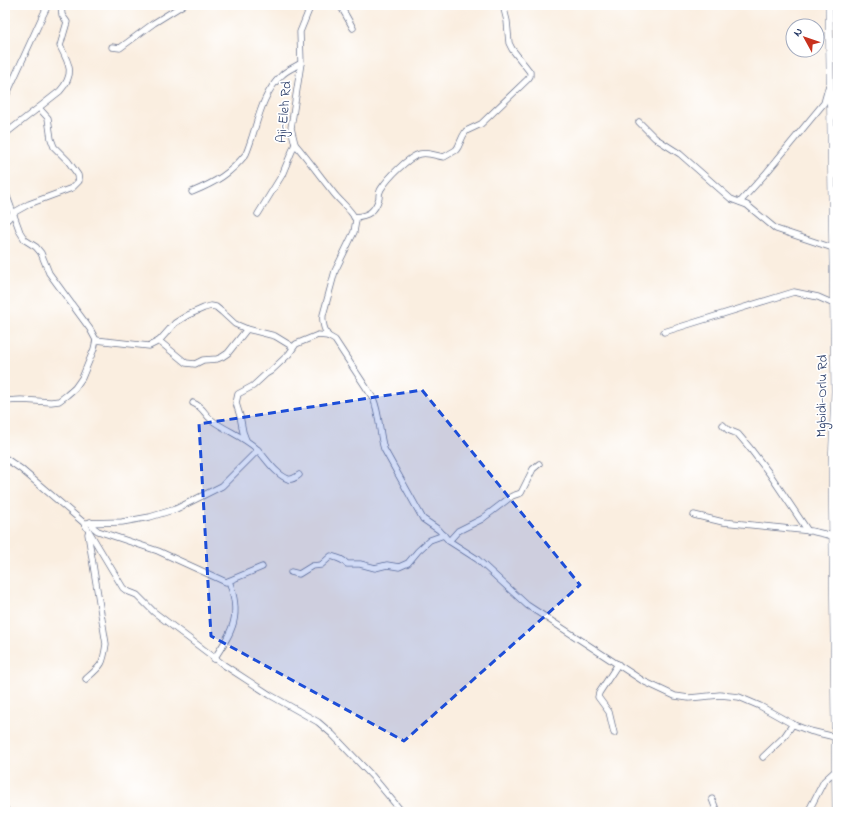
<svg xmlns="http://www.w3.org/2000/svg" width="843" height="817" viewBox="0 0 843 817" font-family="'Indie Flower',sans-serif">
<style>
.lines{fill:none;stroke-linecap:round;stroke-linejoin:round}
.minor-casing{stroke:#69728c;stroke-width:7}
.major-casing{stroke:#69728c;stroke-width:8}
.minor{stroke:#fff;stroke-width:5.5}
.major{stroke:#fff;stroke-width:7}
.marked{fill:#1d4ed8;fill-opacity:0.2;stroke:#1d4ed8;stroke-width:3;stroke-dasharray:8 5;stroke-linejoin:round}
.labels{text-anchor:middle;stroke-width:3.5;stroke-linejoin:round;paint-order:stroke}
.street-label{font-size:14px;fill:#1b2f5e;stroke:#fff}
</style>
<rect width="100%" height="100%" fill="#fff"/>
<filter id="ink" filterUnits="userSpaceOnUse"><feTurbulence type="fractalNoise" baseFrequency=".025" numOctaves="2"/><feDisplacementMap in="SourceGraphic" scale="8" xChannelSelector="R" yChannelSelector="G"/><feConvolveMatrix kernelMatrix="1 2 1 2 8 2 1 2 1" color-interpolation-filters="sRGB"/></filter>
<filter id="wash" filterUnits="userSpaceOnUse"><feTurbulence type="fractalNoise" baseFrequency=".012" numOctaves="4" result="noise"/><feDisplacementMap in="SourceGraphic" scale="16" xChannelSelector="R" yChannelSelector="G"/><feGaussianBlur stdDeviation="0.9" result="paint"/><feColorMatrix in="noise" values="0 0 0 0 0 0 0 0 0 0 0 0 0 0 0 0 0 1.4 0 .05"/><feComposite in="paint" operator="in"/></filter>
<g filter="url(#wash)">
<rect width="100%" height="100%" fill="#faeee0"/>
</g>
<g filter="url(#ink)">
<g class="lines">
<!-- minor casing -->
<g class="minor-casing">
<g id="minor">
<path d="M 340,5 L 353,28"/>
<path d="M 112,47 L 120,48 L 154,23 L 183,5"/>
<path d="M 5,98 L 42,17 L 48,5"/>
<path d="M 831,107 L 838,120"/>
<path d="M 639,122 L 655,138 L 680,154 L 731,199 L 747,205 L 776,229 L 833,248"/>
<path d="M 5,134 L 60,91 C 75,74 70,65 60,46 L 67,22 L 62,15 L 61,5"/>
<path d="M 295,144 C 308,159 319,175 332,191 C 339,201 350,208 356,220 L 354,232 L 335,271 L 323,315 C 322,323 324,329 328,336"/>
<path d="M 832,154 L 838,162"/>
<path d="M 5,191 L 20,232 L 25,240 L 36,247 L 41,253 L 49,273 L 90,329 L 96,340 L 94,349 L 82,378 L 75,388 L 67,395 L 59,401 L 51,402 L 21,400 L 5,401"/>
<path d="M 192,192 C 216,182 230,174 246,154 C 257,128 260,95 282,75 C 287,70 295,67 301,63"/>
<path d="M 740,202 L 767,172 L 824,103 L 829,85"/>
<path d="M 258,214 L 282,175 L 295,144 L 291,128 L 301,63 L 300,32 L 311,5"/>
<path d="M 354,217 C 368,216 375,212 379,198 C 379,195 379,192 381,189 C 388,178 408,157 420,154 C 429,152 436,156 444,157 L 456,150 L 458,147 L 463,136 L 466,131 L 481,124 L 528,79 L 530,76 L 530,72 L 512,49 L 509,43 L 507,21 L 503,5"/>
<path d="M 5,221 L 8,219 L 13,213 L 29,204 L 72,188 L 79,181 L 78,175 L 68,161 L 54,147 L 51,139 L 48,118 L 39,108"/>
<path d="M 834,224 L 838,189"/>
<path d="M 664,332 L 794,292 L 818,297 L 834,304"/>
<path d="M 96,340 L 149,346 L 159,341 L 175,323 L 188,315 L 204,308 L 211,306 L 216,307 L 222,312 L 235,324 L 247,329 L 275,336 L 293,347"/>
<path d="M 159,341 L 186,363 L 195,364 L 203,360 L 217,359 L 222,357 L 228,353 L 247,329"/>
<path d="M 193,403 C 205,408 203,414 213,421 C 227,431 244,437 257,449 C 266,458 275,474 288,479 C 292,480 295,478 299,475"/>
<path d="M 723,425 L 728,430 L 738,434 L 749,447 L 769,473 L 808,531"/>
<path d="M 246,440 L 243,432 L 240,416 L 236,403 L 238,394 L 253,386 L 266,374 L 271,371 L 289,354 L 296,344 L 318,335 L 328,336 L 335,340 L 373,398 C 380,414 379,433 384,449 L 423,519 L 439,530 L 449,541 L 477,559 L 527,605 L 643,681 L 675,696 L 689,698 L 720,695 L 739,697 L 760,706 L 794,725 L 810,731 L 835,737"/>
<path d="M 5,458 L 21,469 L 84,523 L 123,588 L 127,591 L 137,595 L 154,612 L 224,665 L 270,695 L 318,722 L 332,734 L 373,777 L 402,812"/>
<path d="M 694,515 L 723,522 L 811,531 L 833,536"/>
<path d="M 90,522 L 94,528 L 98,531 L 158,551 L 226,582 L 262,567"/>
<path d="M 84,523 L 122,522 L 150,517 L 176,509 L 222,486 L 258,450"/>
<path d="M 449,541 L 458,531 L 482,519 L 512,496 L 521,493 L 533,469 L 539,464"/>
<path d="M 291,572 L 299,574 L 312,566 L 321,565 L 331,556 C 338,558 343,559 347,564 L 360,564 L 375,568 L 387,565 L 399,567 L 408,563 L 418,551 L 430,540 L 444,535"/>
<path d="M 214,659 C 233,630 242,616 229,581"/>
<path d="M 86,679 C 102,665 103,665 106,644 L 88,534"/>
<path d="M 614,733 L 609,712 L 598,697 L 599,693 L 618,664"/>
<path d="M 763,757 L 784,737 L 793,724"/>
<path d="M 712,799 L 717,812"/>
<path d="M 5,808 L 6,812"/>
<path d="M 808,812 L 824,781 L 835,771 L 838,772"/>
</g>
</g>
<!-- major casing -->
<g class="major-casing">
<path id="major" d="M 829,5 L 835,391 L 832,464 L 836,812"/>
</g>
<!-- minor -->
<use href="#minor" class="minor"/>
<!-- major -->
<use href="#major" class="major"/>
</g>
</g>
<!-- marked area -->
<path class="marked" d="M 422,390 L 580,585 L 404,741 L 211,636 L 199,424 Z"/>
<g class="labels">
<!-- street labels -->
<g class="street-label">
<text transform="translate(283 112) rotate(-85)" y="5">Aji-Eleh Rd</text>
<text transform="translate(821 396) rotate(-89)" y="5">Mgbidi-Orlu Rd</text>
</g>
</g>
<!-- margin -->
<rect width="843" height="817" fill="none" stroke="#fff" stroke-width="20"/>
<!-- north arrow -->
<g transform="translate(805 38) rotate(310)"><circle r="19" fill="#ffffff" stroke="#a4acbf"/>
<path d="M0-3L7 15L0 10L-7 15Z" fill="#c8321e"/>
<text y="-6" font-size="11" font-weight="bold" text-anchor="middle" fill="#1b2f5e">N</text>
</g>
</svg>
